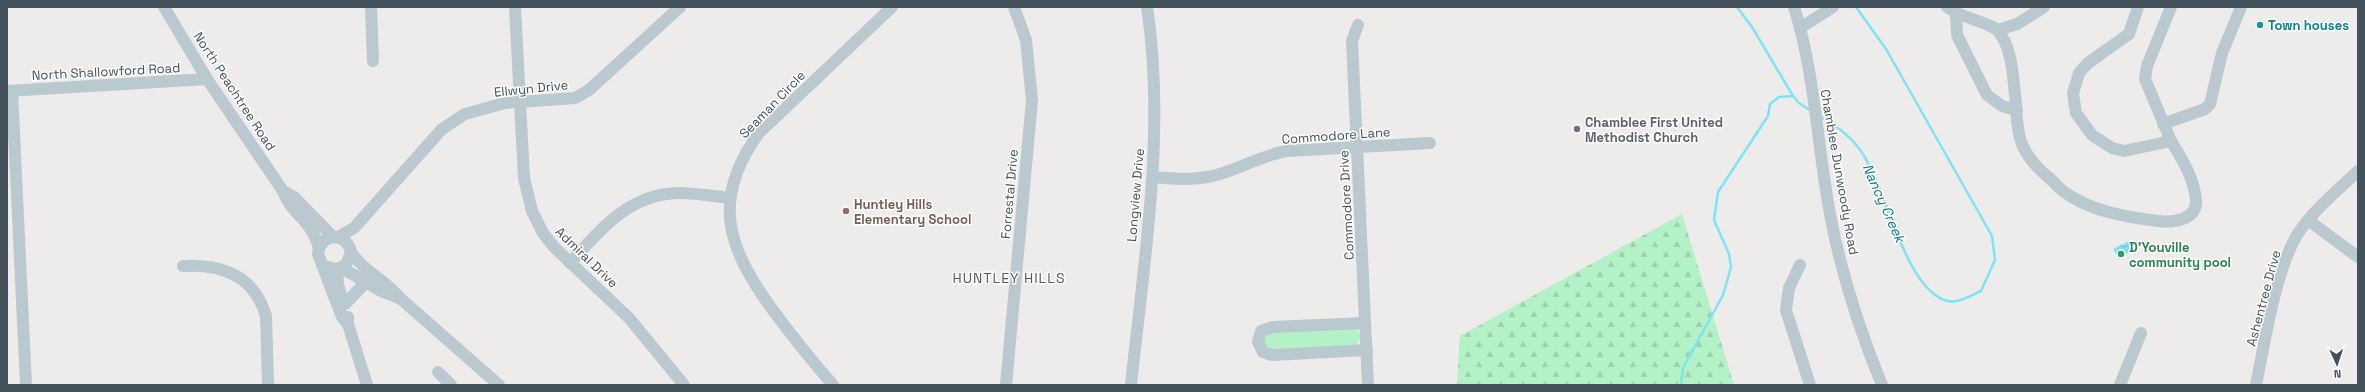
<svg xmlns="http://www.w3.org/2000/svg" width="2365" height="392" viewBox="0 0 2365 392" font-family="'Space Grotesk',sans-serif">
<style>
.green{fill:#b3f2c6}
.forest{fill:url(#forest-firs)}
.water{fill:url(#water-waves)}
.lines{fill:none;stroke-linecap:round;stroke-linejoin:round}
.stream{stroke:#7ce4f3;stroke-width:2.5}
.minor{stroke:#bac8cf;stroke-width:12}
.culture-dot{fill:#0f9aa8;stroke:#fff;stroke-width:1.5}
.worship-dot{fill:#6b7280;stroke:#fff;stroke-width:1.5}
.education-dot{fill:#8d6e63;stroke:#fff;stroke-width:1.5}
.leisure-dot{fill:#2e9e5b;stroke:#fff;stroke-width:1.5}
.labels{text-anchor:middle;stroke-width:3;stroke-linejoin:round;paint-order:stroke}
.culture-label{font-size:13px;font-weight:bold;fill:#0d838f;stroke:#fff;text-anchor:start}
.street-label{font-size:13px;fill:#42515a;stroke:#fff}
.worship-label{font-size:13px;font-weight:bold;fill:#5b616d;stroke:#fff;text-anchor:start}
.education-label{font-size:13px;font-weight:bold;fill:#785e54;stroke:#fff;text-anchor:start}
.leisure-label{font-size:13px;font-weight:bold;fill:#27864d;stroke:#fff;text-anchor:start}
.water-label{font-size:14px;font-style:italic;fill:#037e8f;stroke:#fff}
.neighbourhood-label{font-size:14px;letter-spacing:1px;fill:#575c61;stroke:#fff}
</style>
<defs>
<pattern id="forest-firs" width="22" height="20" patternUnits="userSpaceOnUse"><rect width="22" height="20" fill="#b3f2c6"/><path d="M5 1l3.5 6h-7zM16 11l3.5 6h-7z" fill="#9bd1ac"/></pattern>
<pattern id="water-waves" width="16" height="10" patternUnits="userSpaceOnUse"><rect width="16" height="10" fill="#7ce4f3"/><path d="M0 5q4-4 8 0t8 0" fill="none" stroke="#67bbc8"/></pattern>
</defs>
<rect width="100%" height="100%" fill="#eeebeb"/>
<!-- green -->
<path class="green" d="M 1356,328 L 1361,337 L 1356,345 L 1270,349 L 1264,345 L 1263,338 L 1269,332 Z"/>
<!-- forest -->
<path class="forest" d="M 1682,214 L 1734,385 L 1457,385 L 1460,336 Z"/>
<!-- water -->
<path class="water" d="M 2131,240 L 2136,247 L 2119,259 L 2113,249 Z"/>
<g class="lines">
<!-- stream -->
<g class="stream">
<path d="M 1737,7 L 1752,27 L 1793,96 L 1799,103 L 1811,111"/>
<path d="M 1821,117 C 1835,125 1848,134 1858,147 C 1887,184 1901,282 1944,300 C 1956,305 1970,296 1981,291 L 1995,260 L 1992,236 L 1886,49 L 1856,7"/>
<path d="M 1681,385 L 1683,368 L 1723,295 L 1731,267 L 1729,254 L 1714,220 L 1718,192 L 1768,116 L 1770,104 L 1779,97 L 1793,96"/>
</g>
<!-- minor -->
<g class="minor">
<path d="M 164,7 L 207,79 L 283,191 C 292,216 312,219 319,249"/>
<path d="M 371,7 L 373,61"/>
<path d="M 515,7 L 524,178 L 532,211 L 543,233 L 554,247 L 629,318 L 684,385"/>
<path d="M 1794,7 C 1815,73 1817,145 1830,214 C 1841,273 1859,329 1882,385"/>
<path d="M 1947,7 C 1959,17 1991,23 1998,31 C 2012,47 2013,76 2015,95 C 2017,109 2016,125 2020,138 C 2024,154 2035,166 2048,177 C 2053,181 2058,187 2063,191 C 2089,211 2126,217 2158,221 C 2173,223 2198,220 2196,199 C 2193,176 2182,159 2171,141"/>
<path d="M 2138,7 L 2129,34 L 2088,63 L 2079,73 L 2073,93 L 2076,113 L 2092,135 L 2112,148 L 2124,151 L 2171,141 L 2145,79 L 2147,66 L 2171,7"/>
<path d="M 1956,13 L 1957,35 L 1987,95 L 2002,106 L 2017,110"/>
<path d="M 1358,25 L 1352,41 L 1368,385"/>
<path d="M 1800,28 L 1833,7"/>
<path d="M 1998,30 L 2017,24 L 2044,7"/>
<path d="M 7,91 L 207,79"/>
<path d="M 12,91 L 26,385"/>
<path d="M 2163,124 L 2205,109 L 2210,104 L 2222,53 L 2241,7"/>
<path d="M 1152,177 C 1175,179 1197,181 1220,174 C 1244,167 1262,155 1287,151 L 1430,143"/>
<path d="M 283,191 L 294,197 L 333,237"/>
<path d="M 2308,220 L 2358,257"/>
<path d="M 338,237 L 354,228 L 442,129 L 465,114 L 505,103 L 575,98 L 589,90 L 680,7"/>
<path d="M 351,252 C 365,273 386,280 401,299 L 499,385"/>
<path d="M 570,263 C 600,230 629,194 678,193 C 695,193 713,196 730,198"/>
<path d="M 1800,265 L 1789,288 L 1786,310 L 1810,385"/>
<path d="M 183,266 C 222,264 254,275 266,316 L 268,385"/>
<path d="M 324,266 L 337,269 L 346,265 L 351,252 C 347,232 320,232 318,254 L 342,317 L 348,324"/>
<path d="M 342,268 L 381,291 L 401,299"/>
<path d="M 337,269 L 338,284 L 342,300"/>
<path d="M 345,304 L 366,282"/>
<path d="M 348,317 L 348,324 L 367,385"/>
<path d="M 1365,323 L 1273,327 L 1261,331 L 1258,342 L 1263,352 L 1272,355 L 1367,350"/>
<path d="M 438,372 L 451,385"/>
<path d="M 833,385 C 812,361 792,336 772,309 C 728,248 710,200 759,133 L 892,7"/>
<path d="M 1006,385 L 1032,100 L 1026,40 L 1014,7"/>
<path d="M 1131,385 C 1144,260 1166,132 1147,7"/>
<path d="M 2120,385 L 2141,333"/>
<path d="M 2256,385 C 2265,342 2275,272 2297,235 C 2313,210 2337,191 2358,171"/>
</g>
</g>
<!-- markers -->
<circle class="culture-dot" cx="2260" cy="25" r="4"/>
<circle class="worship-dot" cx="1577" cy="129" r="4"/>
<circle class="education-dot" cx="846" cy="211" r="4"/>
<circle class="leisure-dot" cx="2121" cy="254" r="4"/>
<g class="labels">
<!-- culture labels -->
<g class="culture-label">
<text x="2268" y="30">Town houses</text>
</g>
<!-- street labels -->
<g class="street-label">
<text transform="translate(106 71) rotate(-3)" y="5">North Shallowford Road</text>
<text transform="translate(531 88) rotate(-6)" y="5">Ellwyn Drive</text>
<text transform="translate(235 91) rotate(57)" y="5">North Peachtree Road</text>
<text transform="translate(772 104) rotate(-46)" y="5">Seaman Circle</text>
<text transform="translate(1336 135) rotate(-4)" y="5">Commodore Lane</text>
<text transform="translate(1840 172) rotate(80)" y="5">Chamblee Dunwoody Road</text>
<text transform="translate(1009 194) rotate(-85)" y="5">Forrestal Drive</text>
<text transform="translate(1135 195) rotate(-85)" y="5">Longview Drive</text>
<text transform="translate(1346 205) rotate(-93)" y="5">Commodore Drive</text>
<text transform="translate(587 257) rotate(44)" y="5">Admiral Drive</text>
<text transform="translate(2263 298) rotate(-75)" y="5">Ashentree Drive</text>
</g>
<!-- worship labels -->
<g class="worship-label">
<text x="1585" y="127">Chamblee First United<tspan x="1585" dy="15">Methodist Church</tspan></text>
</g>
<!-- education labels -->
<g class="education-label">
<text x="854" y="209">Huntley Hills<tspan x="854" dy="15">Elementary School</tspan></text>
</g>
<!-- leisure labels -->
<g class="leisure-label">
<text x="2129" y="252">D'Youville<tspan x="2129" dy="15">community pool</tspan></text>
</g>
<!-- water labels -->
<g class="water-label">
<text transform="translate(1884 203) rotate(66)" y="5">Nancy Creek</text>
</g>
<!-- neighbourhood labels -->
<g class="neighbourhood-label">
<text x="1009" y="283">HUNTLEY HILLS</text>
</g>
</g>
<!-- border -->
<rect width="2365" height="392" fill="none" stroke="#42515a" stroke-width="16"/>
<!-- north arrow -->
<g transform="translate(2337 364) rotate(177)" stroke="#ffffff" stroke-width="3" paint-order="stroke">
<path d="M0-3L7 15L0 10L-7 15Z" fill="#42515a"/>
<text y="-6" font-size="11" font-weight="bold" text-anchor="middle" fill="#42515a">N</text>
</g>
</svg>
